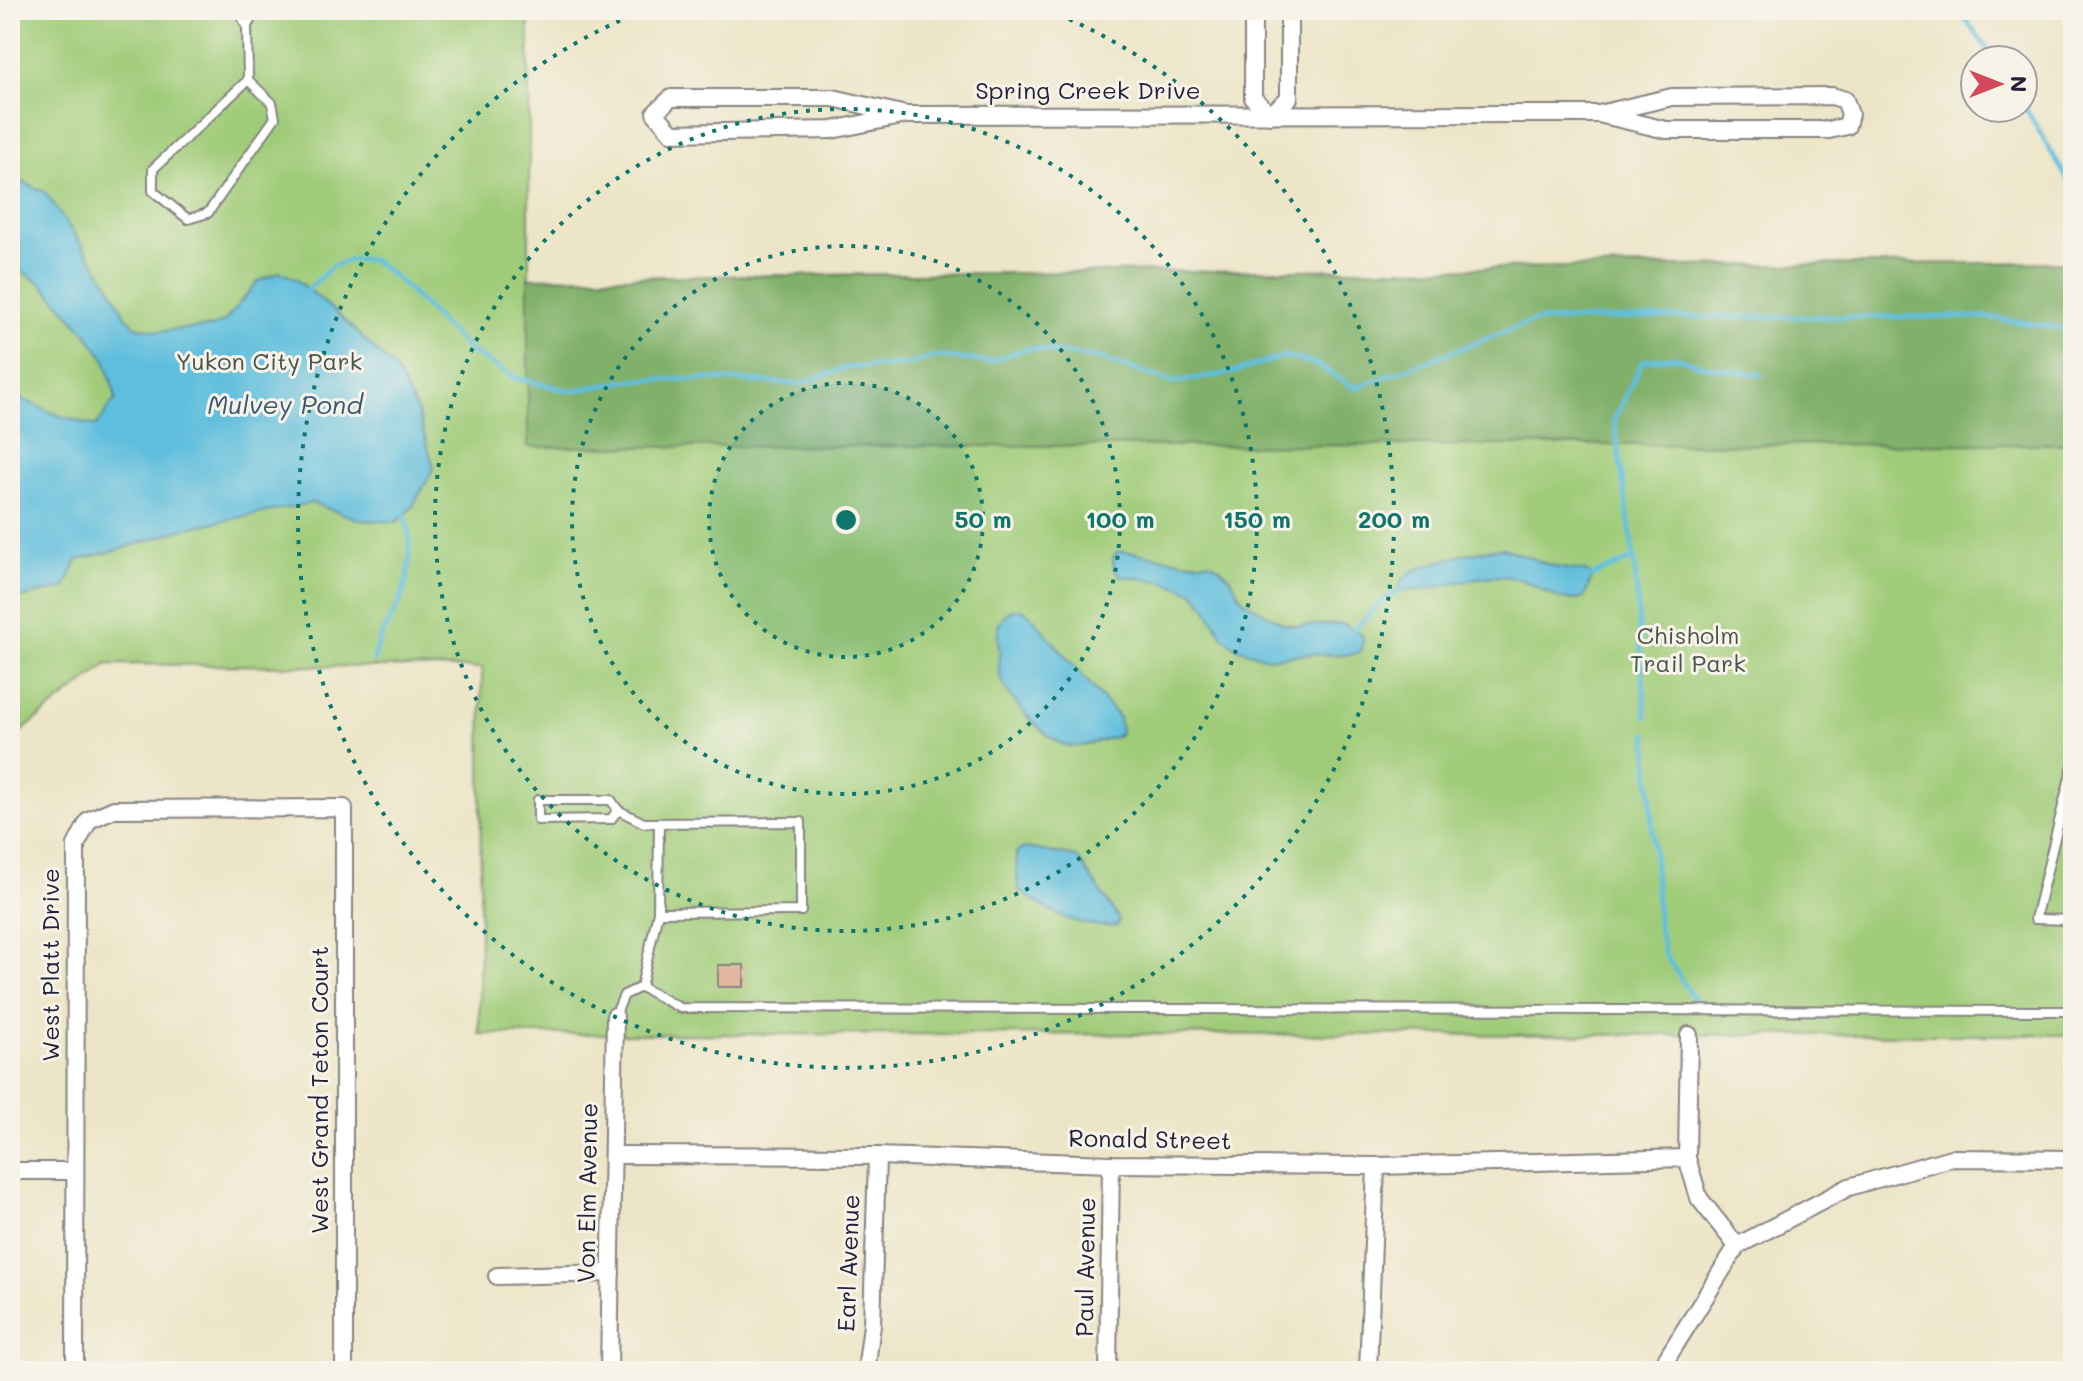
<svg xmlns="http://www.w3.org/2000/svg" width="2083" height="1381" viewBox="0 0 2083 1381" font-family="Mali,sans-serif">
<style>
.green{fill:#a0cc79;stroke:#61775a;stroke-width:2}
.forest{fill:#80b069;stroke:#516952;stroke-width:2}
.water{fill:#5fbedd;stroke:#40708c;stroke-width:2}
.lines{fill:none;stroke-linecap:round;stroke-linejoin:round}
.stream{stroke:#5fbedd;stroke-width:5}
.building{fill:#db9d82}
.lane-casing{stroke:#878481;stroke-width:12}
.street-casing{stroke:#878481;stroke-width:20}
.lane{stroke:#fff;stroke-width:8}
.street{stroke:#fff;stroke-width:16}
.ring{fill:none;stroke:#0f766e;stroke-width:4;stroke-dasharray:4 8}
.labels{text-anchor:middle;stroke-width:6;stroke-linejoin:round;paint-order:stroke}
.street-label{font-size:24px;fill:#22223b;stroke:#f7f3e8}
.park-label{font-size:24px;fill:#48554e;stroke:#f7f3e8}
.water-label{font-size:26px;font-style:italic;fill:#375974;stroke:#f7f3e8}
.centre{fill:#0f766e;stroke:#f7f3e8;stroke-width:4}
.ring-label{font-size:24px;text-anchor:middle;font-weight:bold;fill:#0f766e;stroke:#f7f3e8;stroke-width:6;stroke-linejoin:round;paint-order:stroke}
</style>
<rect width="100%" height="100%" fill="#f7f3e8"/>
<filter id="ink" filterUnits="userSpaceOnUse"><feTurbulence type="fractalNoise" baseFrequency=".0125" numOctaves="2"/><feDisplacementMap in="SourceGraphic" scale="16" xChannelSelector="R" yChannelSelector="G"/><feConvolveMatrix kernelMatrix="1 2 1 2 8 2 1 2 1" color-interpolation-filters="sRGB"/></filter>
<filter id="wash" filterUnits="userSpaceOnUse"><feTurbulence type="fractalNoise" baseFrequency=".006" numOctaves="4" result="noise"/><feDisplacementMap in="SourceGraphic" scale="32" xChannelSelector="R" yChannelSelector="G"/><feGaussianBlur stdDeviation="1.8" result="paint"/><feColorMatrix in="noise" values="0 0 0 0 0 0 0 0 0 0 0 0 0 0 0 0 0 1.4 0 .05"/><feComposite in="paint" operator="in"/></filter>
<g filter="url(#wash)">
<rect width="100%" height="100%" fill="#ece5c7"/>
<!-- green -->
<path class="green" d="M 10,10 L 529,10 L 529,278 L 2073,262 L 2073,1035 L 479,1034 L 482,668 L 108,664 L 10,740 Z"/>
<!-- forest -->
<path class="forest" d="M 2073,262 L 2073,444 L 528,447 L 528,278 Z"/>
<!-- water -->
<g class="water">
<path d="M 10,176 L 45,192 L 109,284 L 125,315 L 135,326 L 157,331 L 212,327 L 225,321 L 258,281 L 280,272 L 296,279 L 339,315 L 395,369 L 417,411 L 434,468 L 412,508 L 397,522 L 360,520 L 312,503 L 187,528 L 118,550 L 77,560 L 65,588 L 10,600 L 10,394 L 60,416 L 96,426 L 116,398 L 105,359 L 86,333 L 42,284 L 10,264 Z"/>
<path d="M 1503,548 L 1559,568 L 1585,571 L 1592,576 L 1585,596 C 1559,611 1537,580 1510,577 C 1472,572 1437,594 1399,590 C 1400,588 1402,580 1404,578 C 1416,564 1483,549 1503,548 Z"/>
<path d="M 1117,552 L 1128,552 L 1190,562 L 1210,562 L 1219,567 L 1230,578 L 1244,601 L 1284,624 L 1296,626 L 1343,624 L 1362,634 L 1363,643 L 1360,652 L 1350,655 L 1308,654 L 1267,658 L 1237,648 L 1223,637 L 1205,605 L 1194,592 L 1161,581 L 1120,576 L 1114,568 L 1113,557 Z"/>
<path d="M 1015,609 L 1024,610 L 1031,616 L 1119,718 L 1121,732 L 1116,737 C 1101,739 1082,749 1068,746 C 1046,740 1005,697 1000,675 C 998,667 999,658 999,650 C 997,631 995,617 1015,609 Z"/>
<path d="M 1025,848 L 1077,857 L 1119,919 L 1117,926 C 1079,929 1047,912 1018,889 L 1016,852 Z"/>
</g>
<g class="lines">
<!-- stream -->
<g class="stream">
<path d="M 1959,10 L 1996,60"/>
<path d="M 2023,104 L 2073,189"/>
<path d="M 304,294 L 331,267 L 352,259 L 372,260 L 395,277 L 470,351 L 515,378 L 571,391 L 632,380 L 712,379 L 800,384 L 845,368 L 911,364 L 935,356 L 990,362 L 1028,348 L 1099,358 L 1173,382 L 1231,373 L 1284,356 L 1316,364 L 1355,388 L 1534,321 L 1671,317 L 1987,317 L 2073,330"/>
<path d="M 1592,576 L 1634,558"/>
<path d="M 1353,631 L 1379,604 L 1399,590"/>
<path d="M 374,661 C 378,633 389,627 399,603 C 411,576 413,542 405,515"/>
<path d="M 1646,717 L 1634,558 L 1614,419 L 1643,361 L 1673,357 L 1712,368 L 1762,375"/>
<path d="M 1647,734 L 1658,921 L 1664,953 L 1697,1004"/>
</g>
</g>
<g id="blocks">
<!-- building -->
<rect class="building" x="718" y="965" width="26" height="22"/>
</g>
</g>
<g filter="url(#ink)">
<use href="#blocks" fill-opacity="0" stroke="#878481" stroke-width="2"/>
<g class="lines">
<!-- lane casing -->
<g class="lane-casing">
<g id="lane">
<path d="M 238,10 L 247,26 L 248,80 L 272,103 L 275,118 L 208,213 L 188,219 L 153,191 L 153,169 L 248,80"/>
<path d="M 247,26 L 256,10"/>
<path d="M 2073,765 L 2035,919 L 2073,920"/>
<path d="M 618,810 L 611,819 L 538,820 L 538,800 L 611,800 L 618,810 L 644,823 L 801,822 L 801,911 L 658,912"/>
<path d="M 641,987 L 658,912 L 659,823"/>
<path d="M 615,1016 L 624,995 L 641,987 L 680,1008 L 2073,1011"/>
</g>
</g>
<!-- street casing -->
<g class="street-casing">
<g id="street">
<path d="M 1253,10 L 1253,98 L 1270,115 L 1289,98 L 1289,10"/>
<path d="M 906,115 L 832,130 L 672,133 L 655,113 L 671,98 L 833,98 L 906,115 L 1599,114 L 1666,130 L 1829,130 L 1847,126 L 1850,114 L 1845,100 L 1832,96 L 1672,97 L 1599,114"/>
<path d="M 1689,1035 L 1687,1158 L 1699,1198 L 1737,1246"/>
<path d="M 613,1155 L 877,1156 L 1111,1164 L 1376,1166 L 1687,1158"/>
<path d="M 10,1171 L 74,1171"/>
<path d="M 497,1276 L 611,1273"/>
<path d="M 75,1371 L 76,845 L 89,820 L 114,809 L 344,808 L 344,1371"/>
<path d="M 609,1371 L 615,1016"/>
<path d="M 866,1371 L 872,1325 L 877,1156"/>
<path d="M 1108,1371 L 1111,1164"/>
<path d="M 1368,1371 L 1376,1166"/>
<path d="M 1659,1371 L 1737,1246 L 1849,1187 L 1951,1158 L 2073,1159"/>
</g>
</g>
<!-- lane -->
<use href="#lane" class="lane"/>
<!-- street -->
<use href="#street" class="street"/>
</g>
</g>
<!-- distance rings -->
<circle cx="846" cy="520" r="137" fill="#0f766e" fill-opacity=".12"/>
<g class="ring">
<circle cx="846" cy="520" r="137"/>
<circle cx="846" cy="520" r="274"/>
<circle cx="846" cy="520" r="411"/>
<path d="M1047 10A548 548 0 1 1 645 10"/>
</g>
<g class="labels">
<!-- street labels -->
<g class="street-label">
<text x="1088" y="99">Spring Creek Drive</text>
<text transform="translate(51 965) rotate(-90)" y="8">West Platt Drive</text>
<text transform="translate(320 1090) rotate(-90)" y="8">West Grand Teton Court</text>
<text transform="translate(1150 1140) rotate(1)" y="8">Ronald Street</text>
<text transform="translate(588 1193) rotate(-89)" y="8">Von Elm Avenue</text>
<text transform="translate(849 1263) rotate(-88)" y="8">Earl Avenue</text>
<text transform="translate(1086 1267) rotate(-89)" y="8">Paul Avenue</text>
</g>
<!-- park labels -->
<g class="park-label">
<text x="269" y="370">Yukon City Park</text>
<text x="1688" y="644">Chisholm<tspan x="1688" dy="28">Trail Park</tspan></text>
</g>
<!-- water labels -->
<g class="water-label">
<text x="285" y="414">Mulvey Pond</text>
</g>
</g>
<circle cx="846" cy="520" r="12" class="centre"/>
<g class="ring-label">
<text x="983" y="528">50 m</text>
<text x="1120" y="528">100 m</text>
<text x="1257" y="528">150 m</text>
<text x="1394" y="528">200 m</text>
</g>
<!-- margin -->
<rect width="2083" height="1381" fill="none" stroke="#f7f3e8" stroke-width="40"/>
<!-- north arrow -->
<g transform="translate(1999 84) rotate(90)"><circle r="38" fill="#f7f3e8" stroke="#a29fa3" stroke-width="2"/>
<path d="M0-6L14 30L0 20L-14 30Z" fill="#d1495b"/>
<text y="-12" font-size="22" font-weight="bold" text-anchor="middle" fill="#22223b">N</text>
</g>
</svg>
